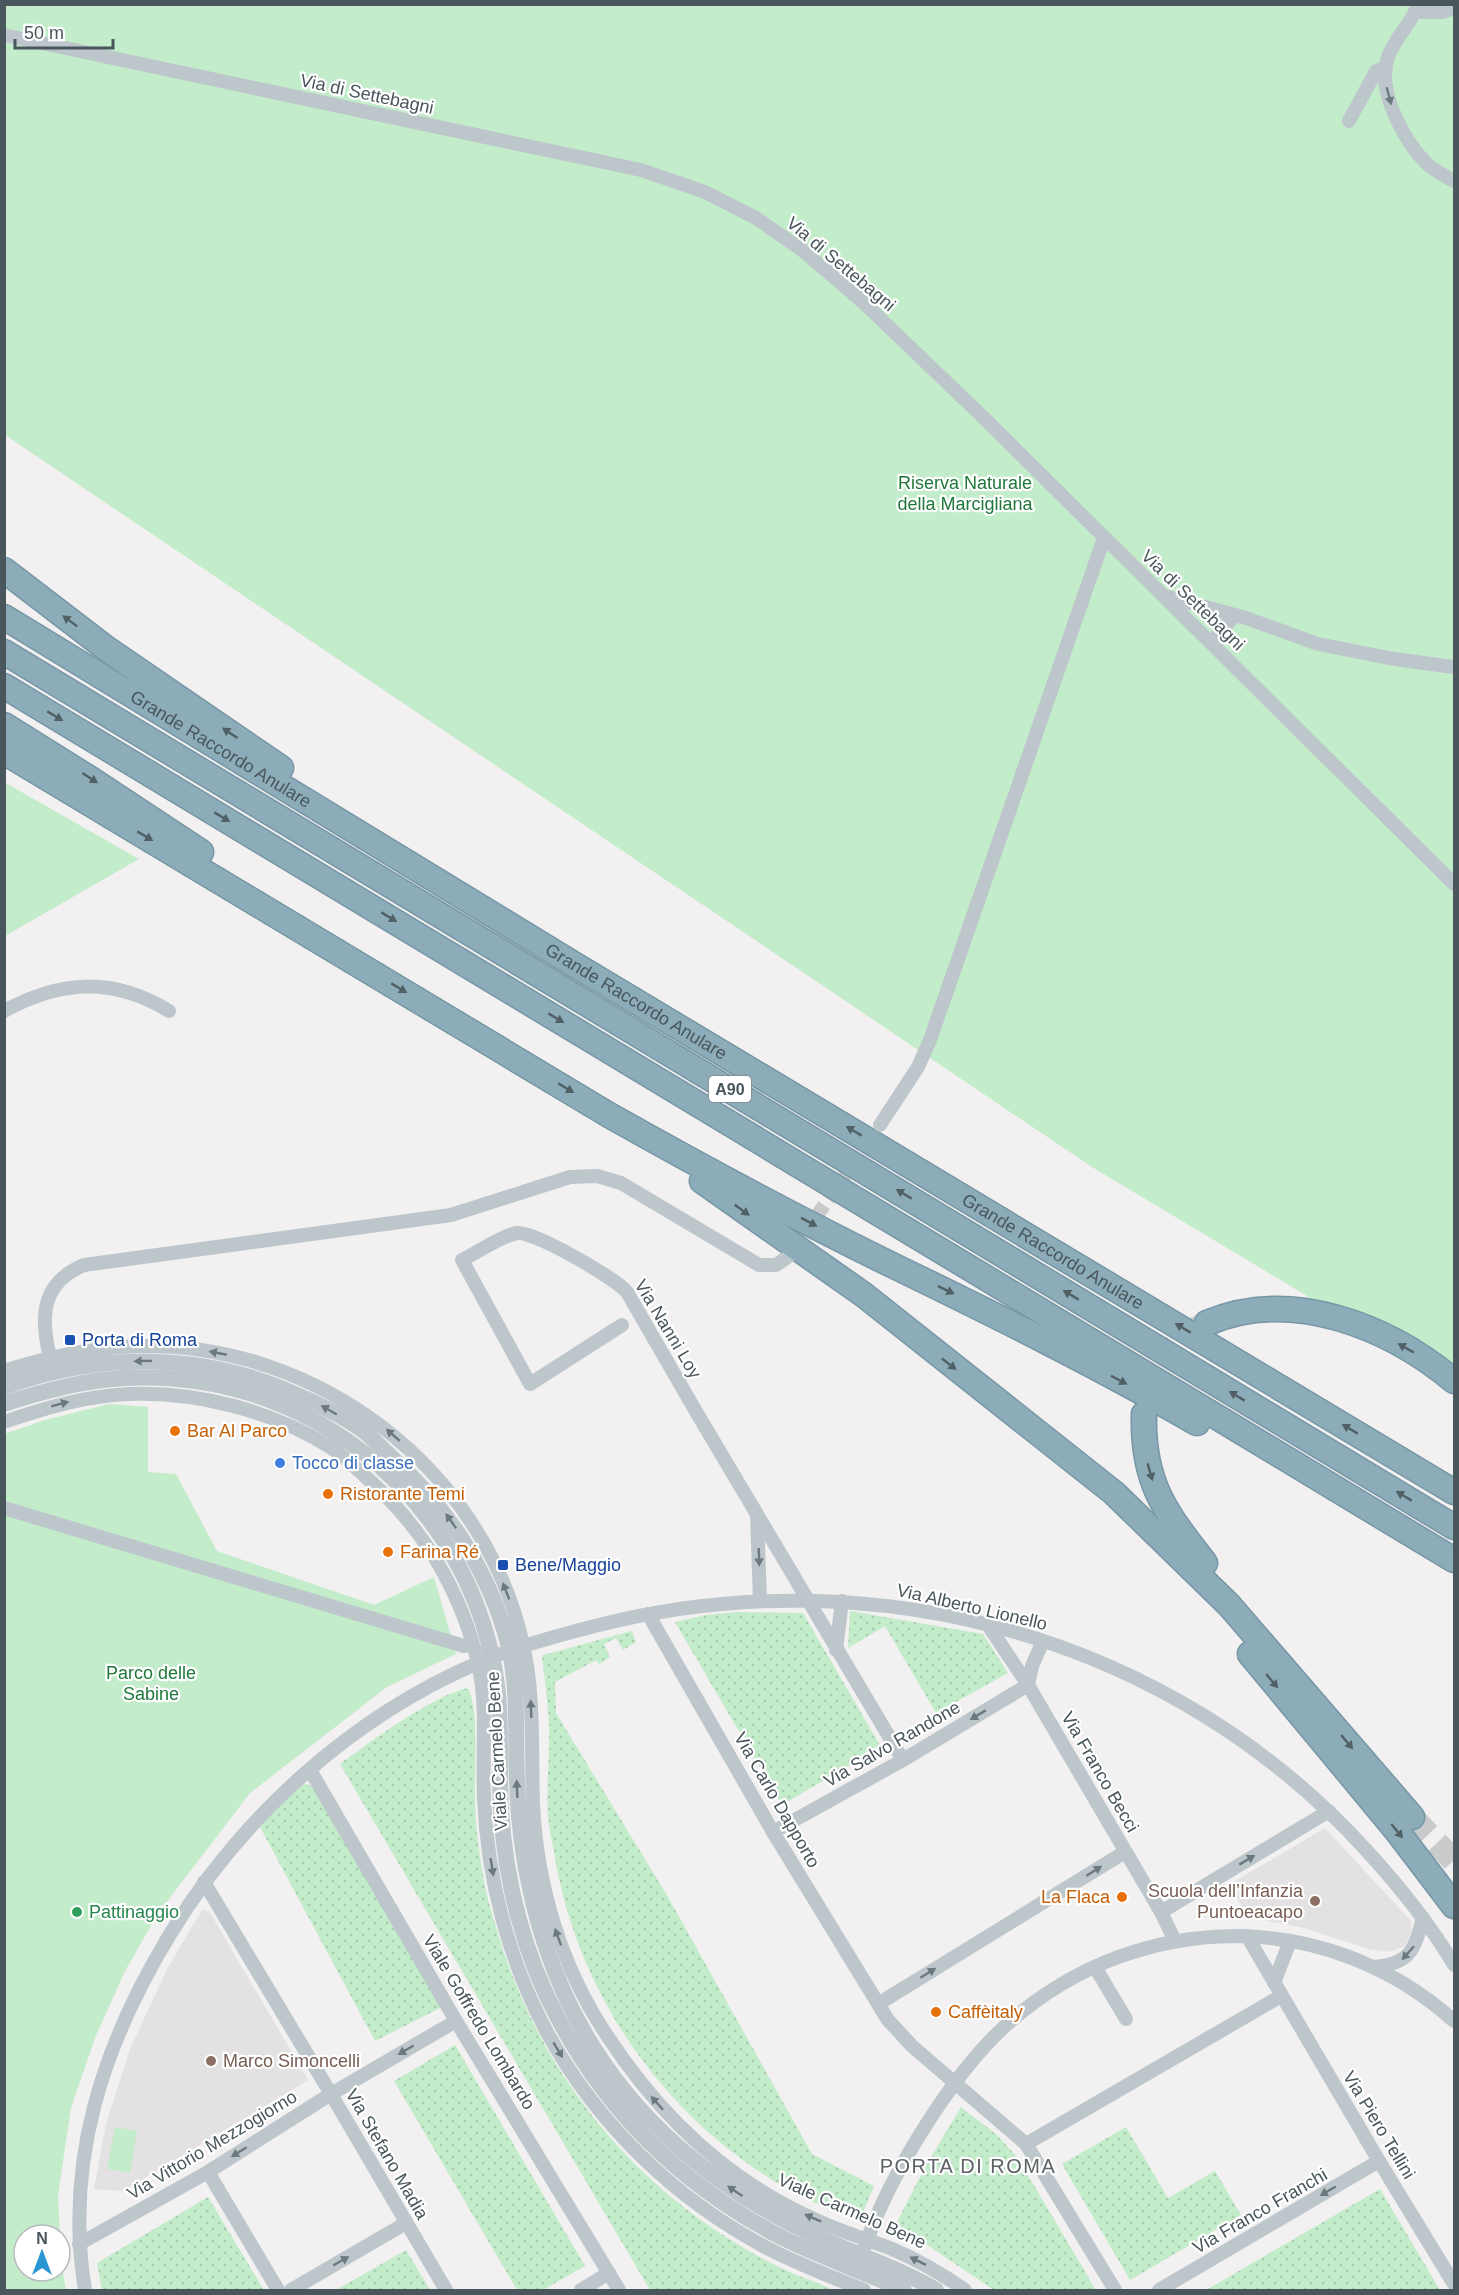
<svg xmlns="http://www.w3.org/2000/svg" width="1459" height="2295" viewBox="0 0 1459 2295" font-family="Helvetica,sans-serif">
<style>
.education{fill:#e3e1e2}
.grass{fill:url(#grass-dots)}
.green{fill:#c3ecca}
.lines{fill:none;stroke-linecap:round;stroke-linejoin:round}
.minor-tunnel{stroke:#c8cacb;stroke-width:14;stroke-dasharray:14 7;stroke-linecap:butt}
.motorway-tunnel{stroke:#c8cacb;stroke-width:24;stroke-dasharray:24 12;stroke-linecap:butt}
.motorway-casing{stroke:#7797a6;stroke-width:27}
.minor{stroke:#bdc7cb;stroke-width:14}
.tertiary{stroke:#bdc7cb;stroke-width:16}
.motorway{stroke:#8cacba;stroke-width:24}
.oneway{fill:#6c797d}
.oneway2{fill:#506065}
.transit-dot{fill:#1a4fb4;stroke:#fff;stroke-width:2}
.food-dot{fill:#e8710a;stroke:#fff;stroke-width:2}
.shop-dot{fill:#3f7fe0;stroke:#fff;stroke-width:2}
.education-dot{fill:#8d6e63;stroke:#fff;stroke-width:2}
.leisure-dot{fill:#2e9e5b;stroke:#fff;stroke-width:2}
.labels{text-anchor:middle;stroke-width:4.5;stroke-linejoin:round;paint-order:stroke}
.shield{fill:#fff;stroke:#80898d;stroke-width:1.5}
.shield-label{font-size:16px;font-weight:bold;fill:#49575c}
.street-label{font-size:18px;fill:#49575c;stroke:#fff}
.park-label{font-size:18px;fill:#1f783a;stroke:#fff}
.transit-label{font-size:18px;fill:#164399;stroke:#fff;text-anchor:start}
.food-label{font-size:18px;fill:#c56008;stroke:#fff;text-anchor:start}
.shop-label{font-size:18px;fill:#366cbe;stroke:#fff;text-anchor:start}
.education-label{font-size:18px;fill:#785e54;stroke:#fff;text-anchor:end}
.leisure-label{font-size:18px;fill:#27864d;stroke:#fff;text-anchor:start}
.neighbourhood-label{font-size:20px;letter-spacing:1.5px;fill:#5d6264;stroke:#fff}
</style>
<defs>
<pattern id="grass-dots" width="8" height="8" patternUnits="userSpaceOnUse" patternTransform="scale(1.5)"><rect width="8" height="8" fill="#c3ecca"/><path d="M2 2h.1M6 6h.1" fill="none" stroke="#a9ccb0" stroke-width="1.8" stroke-linecap="round"/></pattern>
</defs>
<rect width="100%" height="100%" fill="#f2f0f0"/>
<!-- education -->
<g class="education">
<path d="M 1325,1828 L 1411,1921 L 1411,1933 L 1405,1946 L 1389,1952 L 1369,1949 L 1304,1928 L 1247,1917 L 1230,1884 Z"/>
<path d="M 202,1910 L 209,1911 L 308,2080 L 123,2191 L 94,2189 L 106,2124 L 130,2049 L 168,1967 Z"/>
</g>
<!-- grass -->
<g class="grass">
<path d="M 850,1611 L 983,1634 L 1008,1673 L 936,1713 L 885,1626 L 848,1648 Z"/>
<path d="M 739,1612 L 803,1613 L 881,1747 L 782,1805 L 675,1622 L 706,1615 Z"/>
<path d="M 632,1631 L 636,1642 L 623,1650 L 616,1638 L 604,1644 L 610,1657 L 599,1664 L 596,1660 L 555,1682 L 556,1713 L 668,1897 L 812,2154 L 874,2186 L 859,2221 C 833,2210 808,2201 784,2187 C 662,2116 576,1991 554,1852 C 552,1841 549,1829 548,1817 C 546,1786 550,1756 549,1725 C 548,1703 545,1680 542,1657 L 543,1655 Z"/>
<path d="M 468,1688 C 480,1714 474,1765 475,1796 C 475,1824 479,1853 484,1881 C 487,1899 493,1916 498,1934 C 532,2048 604,2151 701,2220 C 729,2240 760,2259 792,2273 C 805,2279 821,2283 833,2290 L 650,2290 L 340,1764 C 369,1743 435,1694 468,1688 Z"/>
<path d="M 306,1784 L 313,1787 L 442,2007 L 375,2041 L 260,1827 L 271,1813 L 302,1785 Z"/>
<path d="M 455,2045 L 585,2266 L 543,2290 L 517,2290 L 394,2081 Z"/>
<path d="M 961,2107 L 997,2135 L 1017,2157 L 1096,2290 L 994,2290 L 896,2224 L 924,2169 Z"/>
<path d="M 1126,2127 L 1168,2198 L 1215,2171 L 1241,2215 L 1130,2280 L 1062,2164 Z"/>
<path d="M 1380,2189 L 1440,2290 L 1206,2290 Z"/>
<path d="M 208,2197 L 264,2290 L 102,2290 L 97,2263 Z"/>
<path d="M 406,2250 L 430,2290 L 336,2290 Z"/>
</g>
<!-- green -->
<g class="green">
<path d="M 4,5 L 1454,5 L 1454,1384 L 1092,1167 L 5,435 Z"/>
<path d="M 4,782 L 139,859 L 5,936 Z"/>
<path d="M 109,1404 L 148,1407 L 148,1472 L 176,1474 L 217,1551 L 374,1605 L 434,1577 L 456,1654 L 387,1687 L 250,1793 L 159,1912 L 125,1971 L 95,2038 L 71,2108 L 58,2195 L 60,2235 L 24,2235 L 24,2271 L 60,2271 L 60,2237 L 61,2261 L 66,2290 L 5,2290 L 4,1434 L 45,1420 Z"/>
<path d="M 115,2127 L 137,2131 L 130,2173 L 107,2169 Z"/>
</g>
<g class="lines">
<!-- minor-tunnel -->
<path class="minor-tunnel" d="M 792,1251 L 872,1137"/>
<!-- motorway-tunnel -->
<g class="motorway-tunnel">
<path d="M 1146,1397 C 1155,1363 1173,1340 1205,1324"/>
<path d="M 1412,1817 L 1454,1861"/>
</g>
<!-- motorway casing -->
<g class="motorway-casing">
<g id="motorway">
<path d="M 4,570 L 107,649 L 281,768"/>
<path id="s1" d="M 4,617 L 575,965 L 1454,1492"/>
<path d="M 4,652 L 1454,1527"/>
<path d="M 4,686 L 1454,1560"/>
<path d="M 4,725 L 92,780 L 201,852"/>
<path d="M 4,752 L 609,1115 C 703,1168 798,1219 894,1266 C 997,1316 1098,1366 1197,1423"/>
<path d="M 702,1181 L 864,1295 L 1114,1493 L 1229,1605 L 1412,1817"/>
<path d="M 1207,1323 C 1291,1287 1388,1326 1454,1381"/>
<path d="M 1144,1414 C 1142,1482 1165,1512 1205,1563"/>
<path d="M 1250,1654 L 1397,1831 L 1454,1906"/>
</g>
</g>
<!-- minor -->
<g class="minor">
<path d="M 1419,4 C 1411,24 1393,40 1387,60 C 1377,92 1405,142 1427,164 C 1435,171 1445,176 1454,181"/>
<path d="M 1415,12 L 1442,12 L 1454,8"/>
<path d="M 4,35 L 641,170 L 705,192 L 756,218 L 802,250 L 865,304 L 986,420 L 1454,884"/>
<path d="M 1349,121 L 1376,71 L 1386,68"/>
<path d="M 1165,596 L 1246,618 L 1318,644 L 1394,659 L 1454,667"/>
<path d="M 1211,643 L 1235,615"/>
<path d="M 4,1011 C 61,980 113,977 169,1011"/>
<path d="M 880,1125 L 918,1067 L 930,1040 L 1104,538"/>
<path d="M 622,1325 L 530,1384 L 462,1260 C 478,1252 501,1236 517,1233 C 534,1231 615,1278 627,1292 L 698,1415 L 903,1760"/>
<path d="M 49,1353 C 40,1314 43,1282 84,1265 L 451,1215 L 570,1177 L 597,1176 L 621,1183 L 759,1265 L 776,1265 L 789,1256"/>
<path d="M 4,1371 C 48,1357 93,1347 139,1346 C 317,1342 485,1469 523,1645 C 535,1697 531,1751 533,1804 C 537,1886 561,1966 606,2034 C 658,2114 726,2180 814,2219 C 839,2231 866,2239 892,2249 C 918,2260 942,2274 965,2290"/>
<path d="M 4,1422 C 45,1408 85,1396 128,1394 C 197,1391 272,1411 330,1447 C 344,1456 355,1467 368,1479 C 423,1528 461,1591 478,1663 C 488,1707 482,1753 484,1797 C 487,1879 509,1962 548,2034 C 598,2125 675,2199 767,2248 C 798,2264 831,2277 864,2290"/>
<path d="M 4,1508 L 464,1646"/>
<path d="M 757,1516 L 760,1600"/>
<path d="M 648,1614 L 773,1832 L 888,2020 L 912,2046 L 1026,2144 L 1115,2290"/>
<path d="M 988,1625 L 1028,1685 L 1161,1912 L 1175,1941"/>
<path d="M 836,1650 L 842,1601"/>
<path d="M 1028,1685 L 1032,1666 L 1043,1641"/>
<path d="M 310,1770 L 456,2021 L 619,2290"/>
<path d="M 773,1832 L 903,1760 L 1028,1685"/>
<path d="M 204,1882 L 331,2094 L 446,2290"/>
<path d="M 1161,1912 L 1329,1811"/>
<path d="M 1247,1936 L 1379,2161 L 1454,2284"/>
<path d="M 1095,1967 L 1126,2019"/>
<path d="M 1373,1967 C 1410,1964 1414,1951 1423,1918"/>
<path d="M 1274,1983 L 1290,1941"/>
<path d="M 878,2004 L 1125,1852"/>
<path d="M 1026,2144 L 1281,1996"/>
<path d="M 208,2172 L 278,2290"/>
<path d="M 79,2244 L 208,2172 L 331,2094 L 456,2021"/>
<path d="M 865,2246 C 889,2176 955,2068 1012,2020 C 1141,1909 1327,1907 1454,2021"/>
<path d="M 85,2290 C 64,2162 103,2045 169,1936 C 241,1817 351,1717 480,1662 C 518,1646 559,1635 599,1625 C 876,1555 1174,1638 1367,1851 C 1399,1886 1430,1924 1454,1965"/>
<path d="M 291,2290 L 406,2223"/>
<path d="M 581,2290 L 609,2273"/>
<path d="M 1159,2290 L 1379,2161"/>
</g>
<!-- tertiary -->
<g class="tertiary">
<path d="M 4,1387 C 100,1352 202,1352 295,1394 C 318,1404 340,1414 361,1429 C 371,1436 379,1446 388,1454 C 446,1505 490,1571 509,1647 C 519,1691 515,1737 517,1781 C 520,1875 544,1970 595,2050 C 648,2133 726,2194 814,2235 C 856,2255 897,2267 936,2290"/>
<path d="M 4,1404 C 43,1391 84,1380 125,1378 C 299,1368 455,1487 492,1657 C 504,1708 498,1758 501,1809 C 505,1881 524,1955 558,2018 C 608,2113 683,2185 777,2235 C 818,2256 862,2271 904,2290"/>
</g>
<!-- motorway -->
<use href="#motorway" class="motorway"/>
</g>
<!-- one-way arrows -->
<defs><path id="oneway-solid" d="M-6-.8H1V-3.2L6.5 0L1 3.2V.8H-6Z" transform="scale(1.5)"/></defs>
<g class="oneway">
<use href="#oneway-solid" transform="translate(1389 96) rotate(75)"/>
<use href="#oneway-solid" transform="translate(218 1353) rotate(-169)"/>
<use href="#oneway-solid" transform="translate(143 1361) rotate(179)"/>
<use href="#oneway-solid" transform="translate(60 1404) rotate(-15)"/>
<use href="#oneway-solid" transform="translate(329 1410) rotate(-150)"/>
<use href="#oneway-solid" transform="translate(393 1435) rotate(-139)"/>
<use href="#oneway-solid" transform="translate(451 1521) rotate(-125)"/>
<use href="#oneway-solid" transform="translate(759 1557) rotate(88)"/>
<use href="#oneway-solid" transform="translate(506 1591) rotate(-111)"/>
<use href="#oneway-solid" transform="translate(531 1709) rotate(-92)"/>
<use href="#oneway-solid" transform="translate(978 1715) rotate(149)"/>
<use href="#oneway-solid" transform="translate(517 1789) rotate(-93)"/>
<use href="#oneway-solid" transform="translate(1247 1860) rotate(-31)"/>
<use href="#oneway-solid" transform="translate(492 1867) rotate(81)"/>
<use href="#oneway-solid" transform="translate(1094 1871) rotate(-32)"/>
<use href="#oneway-solid" transform="translate(558 1937) rotate(-110)"/>
<use href="#oneway-solid" transform="translate(1408 1953) rotate(132)"/>
<use href="#oneway-solid" transform="translate(928 1973) rotate(-32)"/>
<use href="#oneway-solid" transform="translate(406 2050) rotate(150)"/>
<use href="#oneway-solid" transform="translate(558 2050) rotate(59)"/>
<use href="#oneway-solid" transform="translate(657 2103) rotate(-132)"/>
<use href="#oneway-solid" transform="translate(239 2152) rotate(148)"/>
<use href="#oneway-solid" transform="translate(735 2191) rotate(-146)"/>
<use href="#oneway-solid" transform="translate(1328 2191) rotate(150)"/>
<use href="#oneway-solid" transform="translate(813 2218) rotate(-156)"/>
<use href="#oneway-solid" transform="translate(341 2261) rotate(-30)"/>
<use href="#oneway-solid" transform="translate(918 2261) rotate(-154)"/>
</g>
<g class="oneway2">
<use href="#oneway-solid" transform="translate(70 621) rotate(-143)"/>
<use href="#oneway-solid" transform="translate(55 716) rotate(31)"/>
<use href="#oneway-solid" transform="translate(230 733) rotate(-146)"/>
<use href="#oneway-solid" transform="translate(90 778) rotate(33)"/>
<use href="#oneway-solid" transform="translate(222 817) rotate(31)"/>
<use href="#oneway-solid" transform="translate(145 836) rotate(31)"/>
<use href="#oneway-solid" transform="translate(389 917) rotate(31)"/>
<use href="#oneway-solid" transform="translate(399 988) rotate(31)"/>
<use href="#oneway-solid" transform="translate(556 1018) rotate(31)"/>
<use href="#oneway-solid" transform="translate(566 1088) rotate(31)"/>
<use href="#oneway-solid" transform="translate(854 1131) rotate(-149)"/>
<use href="#oneway-solid" transform="translate(904 1194) rotate(-149)"/>
<use href="#oneway-solid" transform="translate(742 1210) rotate(36)"/>
<use href="#oneway-solid" transform="translate(809 1222) rotate(27)"/>
<use href="#oneway-solid" transform="translate(946 1290) rotate(26)"/>
<use href="#oneway-solid" transform="translate(1071 1295) rotate(-149)"/>
<use href="#oneway-solid" transform="translate(1183 1328) rotate(-149)"/>
<use href="#oneway-solid" transform="translate(1406 1348) rotate(-150)"/>
<use href="#oneway-solid" transform="translate(949 1364) rotate(38)"/>
<use href="#oneway-solid" transform="translate(1119 1380) rotate(28)"/>
<use href="#oneway-solid" transform="translate(1237 1396) rotate(-149)"/>
<use href="#oneway-solid" transform="translate(1350 1429) rotate(-149)"/>
<use href="#oneway-solid" transform="translate(1150 1472) rotate(74)"/>
<use href="#oneway-solid" transform="translate(1404 1496) rotate(-149)"/>
<use href="#oneway-solid" transform="translate(1272 1681) rotate(50)"/>
<use href="#oneway-solid" transform="translate(1347 1742) rotate(50)"/>
<use href="#oneway-solid" transform="translate(1397 1831) rotate(51)"/>
</g>
<!-- markers -->
<g class="transit-dot">
<rect x="64" y="1334" width="12" height="12" rx="3"/>
<rect x="497" y="1559" width="12" height="12" rx="3"/>
</g>
<g class="food-dot">
<circle cx="175" cy="1431" r="6"/>
<circle cx="328" cy="1494" r="6"/>
<circle cx="388" cy="1552" r="6"/>
<circle cx="1122" cy="1897" r="6"/>
<circle cx="936" cy="2012" r="6"/>
</g>
<circle class="shop-dot" cx="280" cy="1463" r="6"/>
<g class="education-dot">
<circle cx="1315" cy="1901" r="6"/>
<circle cx="211" cy="2061" r="6"/>
</g>
<circle class="leisure-dot" cx="77" cy="1912" r="6"/>
<g class="labels">
<!-- shield labels -->
<rect class="shield" x="709" y="1076" width="42" height="26" rx="4.5"/>
<g class="shield-label">
<text x="730" y="1095">A90</text>
</g>
<!-- street labels -->
<g class="street-label">
<text transform="translate(367 94) rotate(12)" y="6">Via di Settebagni</text>
<text transform="translate(841 264) rotate(40)" y="6">Via di Settebagni</text>
<text transform="translate(1193 600) rotate(44)" y="6">Via di Settebagni</text>
<text dy="6" stroke="none"><textPath href="#s1" startOffset="254">Grande Raccordo Anulare</textPath></text>
<text dy="6" stroke="none"><textPath href="#s1" startOffset="740">Grande Raccordo Anulare</textPath></text>
<text dy="6" stroke="none"><textPath href="#s1" startOffset="1226">Grande Raccordo Anulare</textPath></text>
<text transform="translate(668 1329) rotate(59)" y="6">Via Nanni Loy</text>
<text transform="translate(972 1607) rotate(13)" y="6">Via Alberto Lionello</text>
<text transform="translate(892 1744) rotate(-30)" y="6">Via Salvo Randone</text>
<text transform="translate(497 1751) rotate(-93)" y="6">Viale Carmelo Bene</text>
<text transform="translate(1100 1772) rotate(60)" y="6">Via Franco Becci</text>
<text transform="translate(777 1800) rotate(60)" y="6">Via Carlo Dapporto</text>
<text transform="translate(479 2022) rotate(59)" y="6">Viale Goffredo Lombardo</text>
<text transform="translate(1379 2125) rotate(59)" y="6">Via Piero Tellini</text>
<text transform="translate(212 2145) rotate(-31)" y="6">Via Vittorio Mezzogiorno</text>
<text transform="translate(387 2154) rotate(60)" y="6">Via Stefano Madia</text>
<text transform="translate(852 2211) rotate(24)" y="6">Viale Carmelo Bene</text>
<text transform="translate(1260 2211) rotate(-30)" y="6">Via Franco Franchi</text>
</g>
<!-- park labels -->
<g class="park-label">
<text x="965" y="489">Riserva Naturale<tspan x="965" dy="21">della Marcigliana</tspan></text>
<text x="151" y="1679">Parco delle<tspan x="151" dy="21">Sabine</tspan></text>
</g>
<!-- transit labels -->
<g class="transit-label">
<text x="82" y="1346">Porta di Roma</text>
<text x="515" y="1571">Bene/Maggio</text>
</g>
<!-- food labels -->
<g class="food-label">
<text x="187" y="1437">Bar Al Parco</text>
<text x="340" y="1500">Ristorante Temi</text>
<text x="400" y="1558">Farina Ré</text>
<text x="1110" y="1903" text-anchor="end">La Flaca</text>
<text x="948" y="2018">Caffèitaly</text>
</g>
<!-- shop labels -->
<g class="shop-label">
<text x="292" y="1469">Tocco di classe</text>
</g>
<!-- education labels -->
<g class="education-label">
<text x="1303" y="1897">Scuola dell’Infanzia<tspan x="1303" dy="21">Puntoeacapo</tspan></text>
<text x="223" y="2067" text-anchor="start">Marco Simoncelli</text>
</g>
<!-- leisure labels -->
<g class="leisure-label">
<text x="89" y="1918">Pattinaggio</text>
</g>
<!-- neighbourhood labels -->
<g class="neighbourhood-label">
<text x="968" y="2173">PORTA DI ROMA</text>
</g>
</g>
<!-- border -->
<rect width="1459" height="2295" fill="none" stroke="#49575c" stroke-width="12"/>
<!-- north arrow -->
<g transform="translate(42 2253)"><circle r="28" fill="#ffffff" stroke="#b6bcbe" stroke-width="1.5"/>
<path d="M0-4.5L10 22L0 15L-10 22Z" fill="#2995d3"/>
<text y="-9" font-size="16" font-weight="bold" text-anchor="middle" fill="#49575c">N</text>
</g>
<!-- scale -->
<path d="M15 39v9h98v-9" fill="none" stroke="#49575c" stroke-width="3"/>
<text x="24" y="39" font-size="18" fill="#49575c" stroke="#ffffff" stroke-width="4.5" paint-order="stroke">50 m</text>
</svg>
